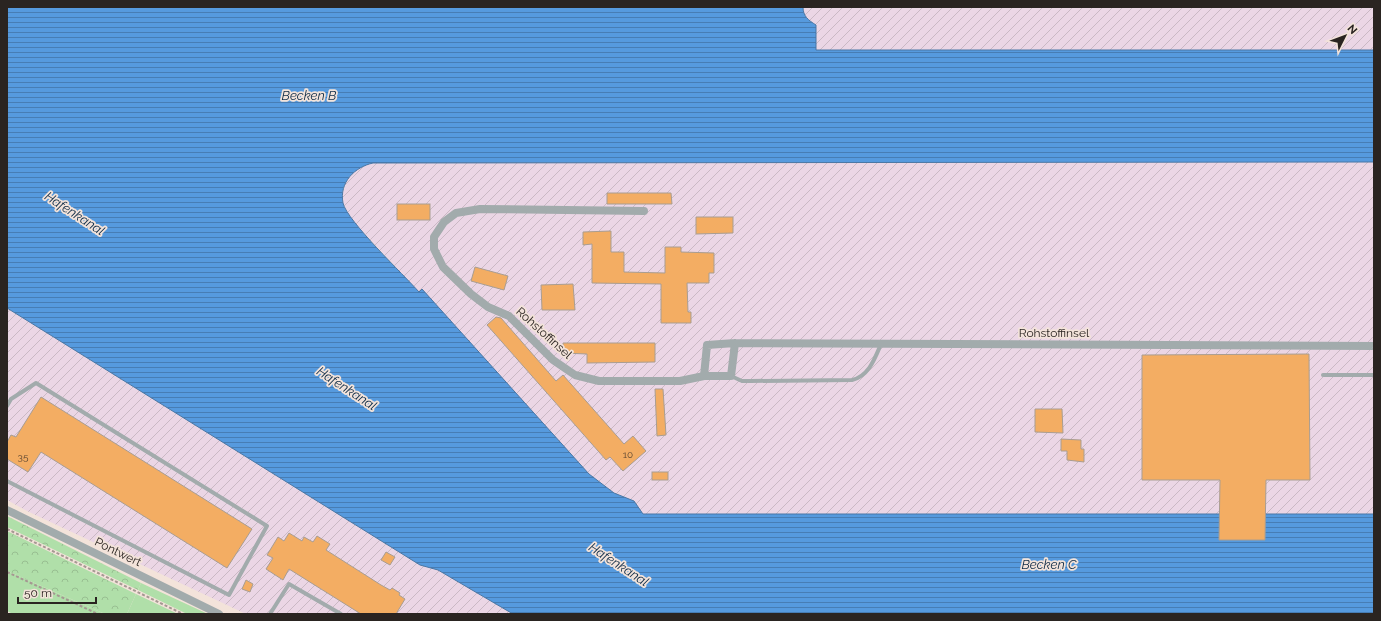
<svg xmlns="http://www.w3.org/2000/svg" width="1381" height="621" viewBox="0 0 1381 621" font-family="Raleway,sans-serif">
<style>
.industrial{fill:url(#industrial-furrows)}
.grass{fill:#b0dfa9}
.forest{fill:url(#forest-crowns)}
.water{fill:url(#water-rules);stroke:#4977a5}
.building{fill:#f3ad63;stroke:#a99d91}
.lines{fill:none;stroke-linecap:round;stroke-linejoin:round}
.path{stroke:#a59892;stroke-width:2;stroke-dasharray:3 2;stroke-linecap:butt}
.service{stroke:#a2abac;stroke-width:4}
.minor{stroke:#a2abac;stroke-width:8}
.labels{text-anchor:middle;stroke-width:3.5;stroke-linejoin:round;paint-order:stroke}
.number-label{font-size:10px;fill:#5c4632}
.street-label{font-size:12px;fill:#2a2421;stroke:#f3e3da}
.water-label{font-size:13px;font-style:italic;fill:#0e2b46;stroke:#f3e3da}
</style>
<defs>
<pattern id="industrial-furrows" width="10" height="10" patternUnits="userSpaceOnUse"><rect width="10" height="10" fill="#ebd6e5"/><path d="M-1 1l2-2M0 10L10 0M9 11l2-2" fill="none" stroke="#cab8c4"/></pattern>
<pattern id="forest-crowns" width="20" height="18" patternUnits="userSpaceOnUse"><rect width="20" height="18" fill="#b0dfa9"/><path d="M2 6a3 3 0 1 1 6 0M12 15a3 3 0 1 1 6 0" fill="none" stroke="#98bf91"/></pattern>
<pattern id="water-rules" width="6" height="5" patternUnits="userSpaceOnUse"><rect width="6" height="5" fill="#569ade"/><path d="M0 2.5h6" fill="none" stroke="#477db4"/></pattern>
</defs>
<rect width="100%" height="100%" fill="#f3e3da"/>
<!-- industrial -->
<g class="industrial">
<path d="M 803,7 L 1374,7 L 1374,50 L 816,50 L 816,25 L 808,20 L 803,12 Z"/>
<path d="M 1374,162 L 1374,514 L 643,514 L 634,501 L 614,493 L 589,474 L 422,290 L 419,292 L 351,219 L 343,203 L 343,192 L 346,181 L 353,172 L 362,165 L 373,163 Z"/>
<path d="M 7,308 L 420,565 L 438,570 L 513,614 L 246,614 L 27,511 L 7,500 Z"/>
</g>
<!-- grass -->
<g class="grass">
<path d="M 7,571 L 105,614 L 13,614 L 7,611 Z"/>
<path d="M 141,583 L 208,614 L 187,614 L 138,590 Z"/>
<path d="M 136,594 L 178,614 L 127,614 Z"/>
</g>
<!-- forest -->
<g class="forest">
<path d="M 7,516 L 141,583 L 138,590 L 7,527 Z"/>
<path d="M 7,531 L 136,594 L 127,614 L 105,614 L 7,571 Z"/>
</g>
<!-- water -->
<path class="water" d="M 7,7 L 803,7 C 803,16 808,20 816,25 L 816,50 L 1374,50 L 1374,162 L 373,163 C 355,167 339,182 343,203 C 347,221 404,275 419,292 L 422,289 L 589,474 L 614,493 L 634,501 L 643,514 L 1374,514 L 1374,614 L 513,614 L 438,570 L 420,565 L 7,308 Z"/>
<!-- building -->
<g class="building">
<path d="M 607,193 L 671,193 L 672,204 L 607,204 Z"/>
<rect x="397" y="204" width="33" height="16"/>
<path d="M 696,217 L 733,217 L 733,233 L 696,234 Z"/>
<path d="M 611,231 L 611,252 L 624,252 L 624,272 L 665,273 L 665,247 L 681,247 L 681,252 L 714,253 L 714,273 L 709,273 L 709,283 L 687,283 L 688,312 L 691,312 L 691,323 L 661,323 L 661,284 L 592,283 L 592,244 L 583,245 L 583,232 Z"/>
<path d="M 475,267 L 508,276 L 504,290 L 471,281 Z"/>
<path d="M 573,284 L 575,310 L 542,310 L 541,285 Z"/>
<path d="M 496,317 L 501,318 L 556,381 L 563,375 L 624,444 L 633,436 L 646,451 L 623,471 L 610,457 L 606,460 L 487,325 Z"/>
<path d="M 563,343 L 655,343 L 655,362 L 587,363 L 587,354 L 563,353 Z"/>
<path d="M 1309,354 L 1310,480 L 1266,480 L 1265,540 L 1219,540 L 1220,480 L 1142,480 L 1142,355 Z"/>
<path d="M 655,389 L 663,389 L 666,435 L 657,436 Z"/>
<path d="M 41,397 L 252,529 L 227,568 L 41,452 L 28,472 L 7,459 L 7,442 L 11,435 L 16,437 Z"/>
<path d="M 1035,409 L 1062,409 L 1063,433 L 1035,432 Z"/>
<path d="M 1061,439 L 1081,440 L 1081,449 L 1084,449 L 1084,462 L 1067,460 L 1067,451 L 1061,451 Z"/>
<rect x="652" y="472" width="16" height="8"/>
<path d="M 289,533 L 302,541 L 304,537 L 313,542 L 317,536 L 330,544 L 326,550 L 381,585 L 390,590 L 392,588 L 400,593 L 399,595 L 405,599 L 396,614 L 361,614 L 289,569 L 283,580 L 266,569 L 273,558 L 267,555 L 278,537 L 284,541 Z"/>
<path d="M 386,552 L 395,557 L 390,565 L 381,560 Z"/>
<path d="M 246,580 L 253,584 L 250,592 L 242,589 Z"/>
</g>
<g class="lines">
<!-- path -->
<g class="path">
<path d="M 7,529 L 183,614"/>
<path d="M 7,572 L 98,614"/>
</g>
<!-- service -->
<g class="service">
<path d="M 1323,375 L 1374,375"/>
<path d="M 731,376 L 742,381 L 751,381 L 852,380 C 869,376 875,358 881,344"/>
<path d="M 7,406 L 11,399 L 36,383 L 267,526 L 229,595 L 7,481"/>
<path d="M 270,614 L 289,584 L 341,614"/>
</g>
<!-- minor -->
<g class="minor">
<path d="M 644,211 L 480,209 L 456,213 L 444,222 L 434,237 L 434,249 L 443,267 L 471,294 L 488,307 L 509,316 L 553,360 L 575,375 L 599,381 L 680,381 L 704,376"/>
<path d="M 735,343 L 731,376 L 704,376 L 707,345 L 735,343 L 1374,346"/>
<path d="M 7,510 L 219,614"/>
</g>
</g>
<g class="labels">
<!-- number labels -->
<g class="number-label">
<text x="628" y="458">10</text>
<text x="23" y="460">35</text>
</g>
<!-- street labels -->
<g class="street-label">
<text transform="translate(544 333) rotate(42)" y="4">Rohstoffinsel</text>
<text x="1054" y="337">Rohstoffinsel</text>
<text transform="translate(118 552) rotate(26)" y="4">Pontwert</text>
</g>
<!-- water labels -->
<g class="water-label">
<text x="309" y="100">Becken B</text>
<text transform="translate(75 213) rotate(33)" y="5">Hafenkanal</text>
<text transform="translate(347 388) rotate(33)" y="5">Hafenkanal</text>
<text transform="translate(619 564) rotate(33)" y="5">Hafenkanal</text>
<text x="1049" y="569">Becken C</text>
</g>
</g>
<!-- border -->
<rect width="1381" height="621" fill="none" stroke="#2a2421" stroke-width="16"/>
<!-- north arrow -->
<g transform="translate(1345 36) rotate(48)" stroke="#f3e3da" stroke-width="3" paint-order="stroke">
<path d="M0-3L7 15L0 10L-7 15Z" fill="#2a2421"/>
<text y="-6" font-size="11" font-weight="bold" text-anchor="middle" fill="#2a2421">N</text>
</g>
<!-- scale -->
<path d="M18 597v6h78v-6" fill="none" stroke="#2a2421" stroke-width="2"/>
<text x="24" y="597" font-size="12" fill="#2a2421" stroke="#f3e3da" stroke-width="3" paint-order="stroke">50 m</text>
</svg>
